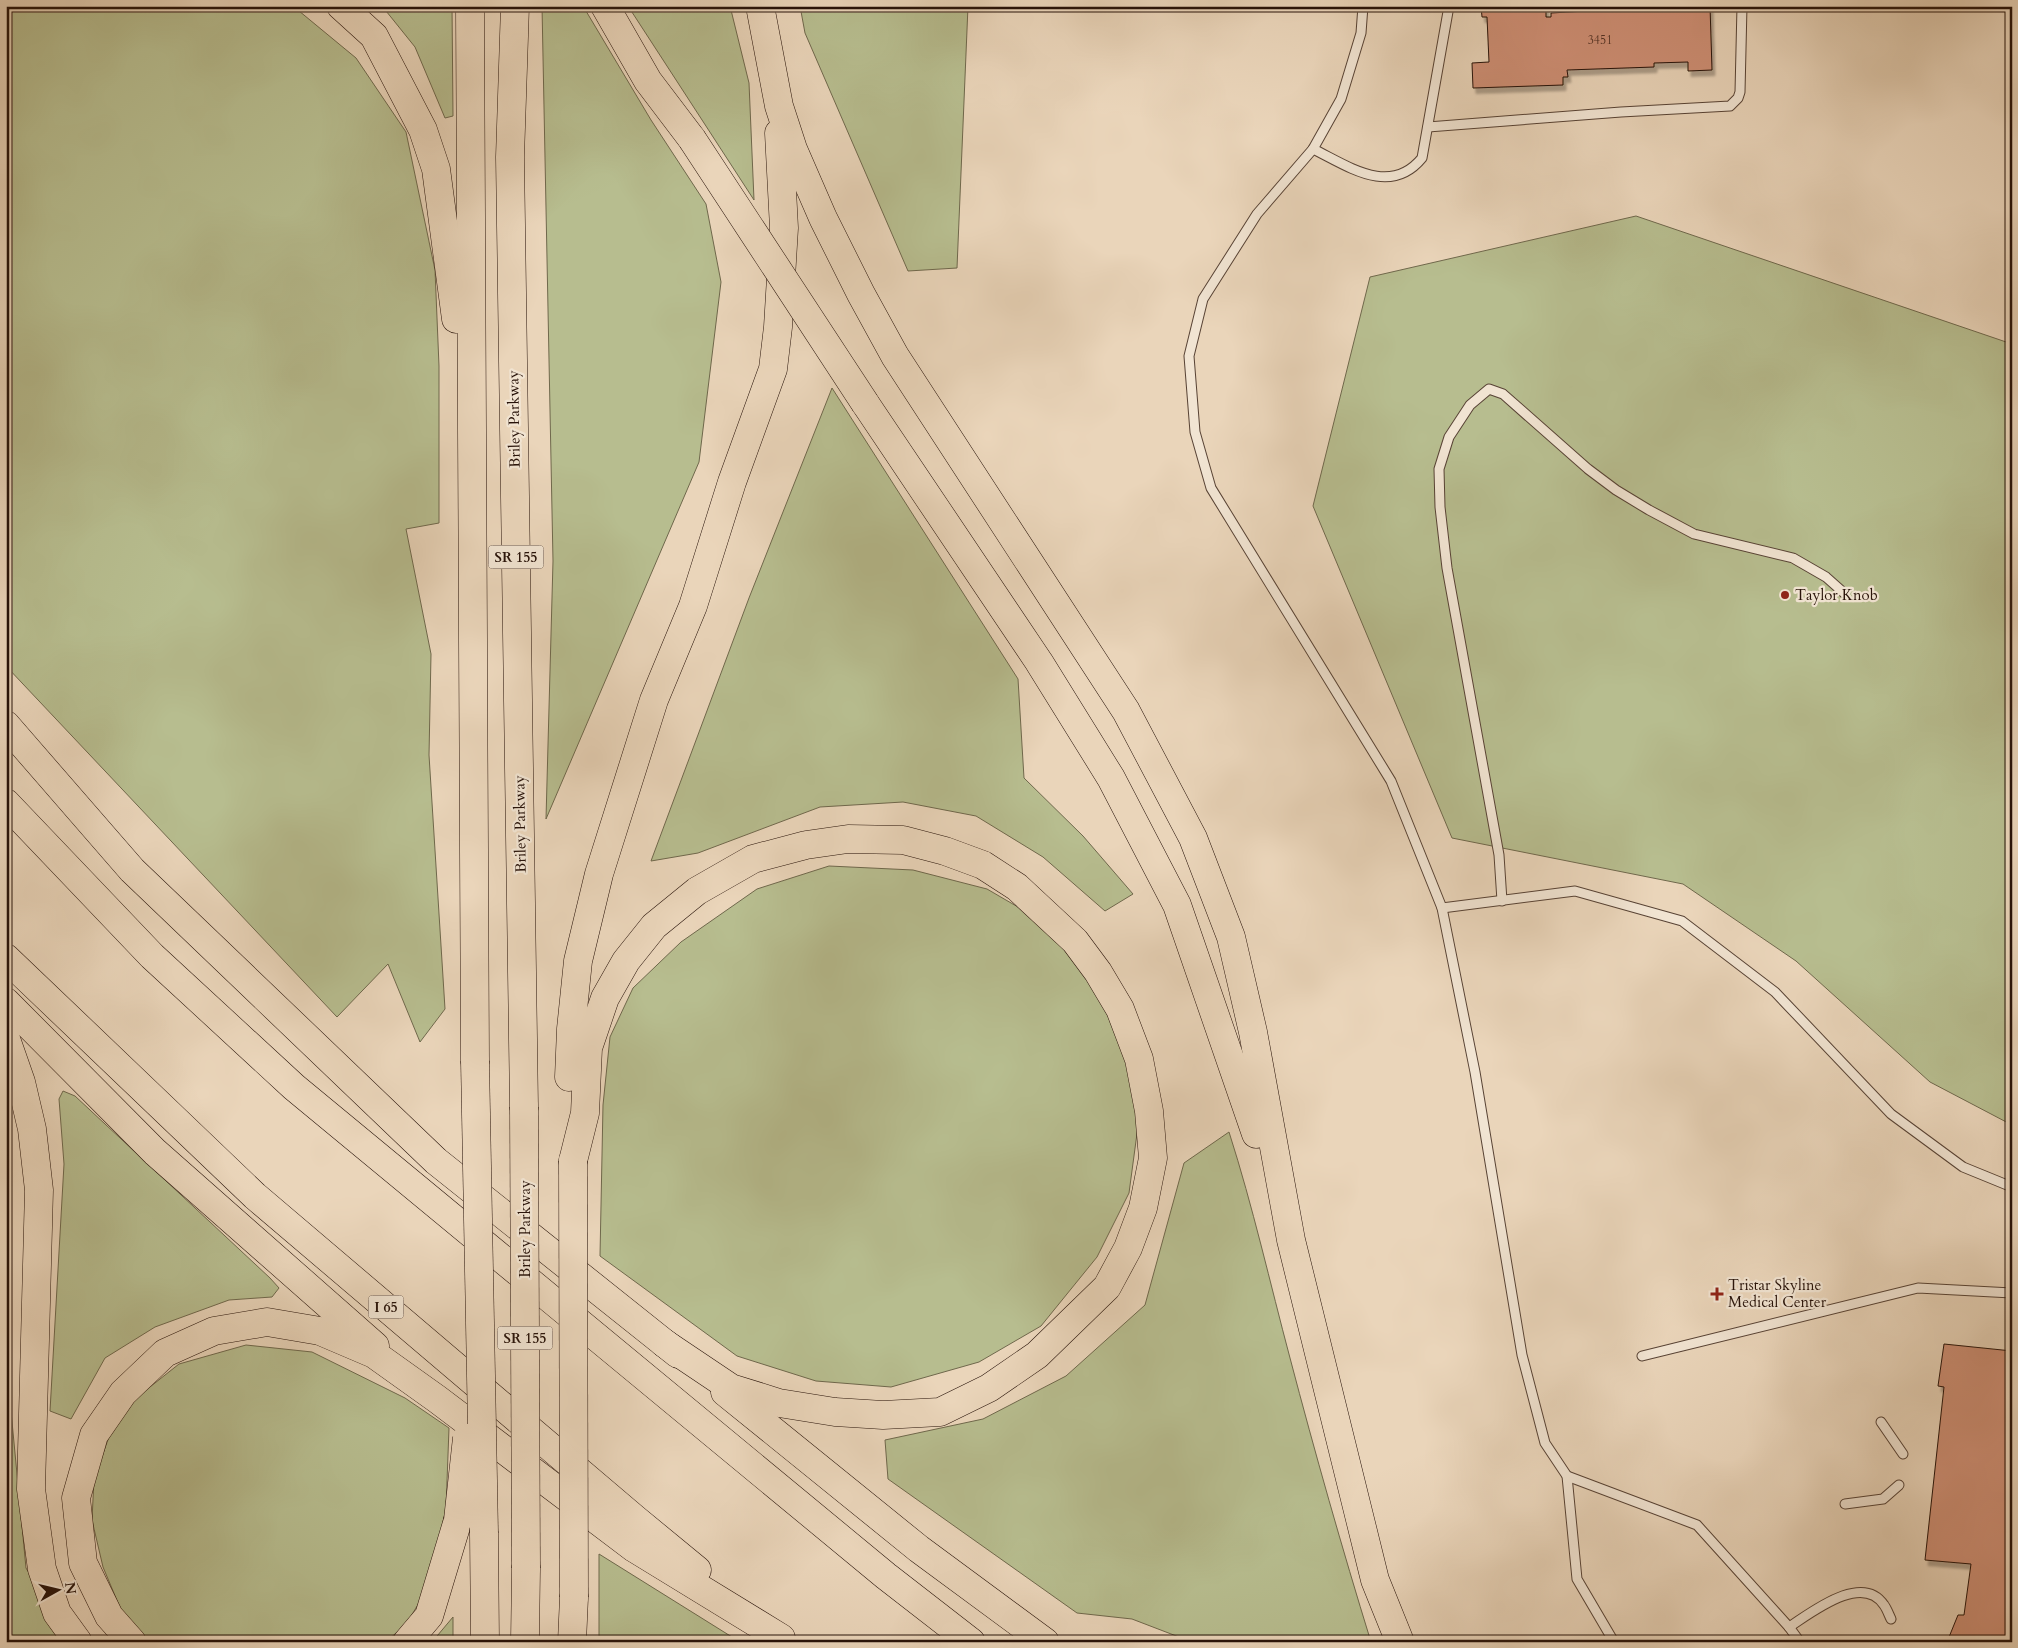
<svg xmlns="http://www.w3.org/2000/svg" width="2018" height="1648" viewBox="0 0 2018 1648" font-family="Cardo,serif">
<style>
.green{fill:#b7bd8f;stroke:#6f684c}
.building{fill:#ce8f74;stroke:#271209;filter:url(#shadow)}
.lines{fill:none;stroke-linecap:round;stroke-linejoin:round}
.service-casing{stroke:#584335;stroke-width:11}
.motorway-casing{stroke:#271209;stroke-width:29}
.service{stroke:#f1e4d2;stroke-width:9}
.motorway{stroke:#ead5ba;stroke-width:28}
.motorway-bridge-casing{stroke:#271209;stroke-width:29;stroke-linecap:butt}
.motorway-bridge{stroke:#ead5ba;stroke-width:28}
.poi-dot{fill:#8f2418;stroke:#f1e4d2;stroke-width:2}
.labels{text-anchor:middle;stroke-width:4.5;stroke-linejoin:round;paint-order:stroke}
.number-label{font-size:12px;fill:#513124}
.shield{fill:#f1e4d2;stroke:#645145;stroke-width:1}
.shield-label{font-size:14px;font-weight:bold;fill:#271209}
.street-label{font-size:15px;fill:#271209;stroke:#f1e4d2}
.poi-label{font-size:15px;fill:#271209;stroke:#f1e4d2;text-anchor:start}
</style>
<defs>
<filter id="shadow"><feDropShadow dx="3" dy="5.5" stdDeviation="1" flood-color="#0004"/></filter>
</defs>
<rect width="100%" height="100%" fill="#ead5ba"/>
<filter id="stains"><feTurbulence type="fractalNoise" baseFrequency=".004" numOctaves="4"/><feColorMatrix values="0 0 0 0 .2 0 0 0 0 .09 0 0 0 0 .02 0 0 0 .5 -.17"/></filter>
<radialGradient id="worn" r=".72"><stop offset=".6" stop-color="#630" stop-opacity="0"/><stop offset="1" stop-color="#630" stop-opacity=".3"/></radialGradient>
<!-- green -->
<g class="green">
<path d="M 6,6 L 293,6 L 356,58 L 406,132 L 435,270 L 439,366 L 439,523 L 406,529 L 431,654 L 429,755 L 445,1009 L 420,1042 L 388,964 L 337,1017 L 6,666 Z"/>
<path d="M 382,6 L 452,6 L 453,116 L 445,118 L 415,47 Z"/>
<path d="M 542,6 L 583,6 L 651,120 L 706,204 L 721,282 L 699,462 L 546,819 L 553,561 Z"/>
<path d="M 628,6 L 730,6 L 749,83 L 754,200 Z"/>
<path d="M 800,6 L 968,6 L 957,268 L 908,271 L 805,33 Z"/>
<path d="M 1636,216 L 2012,344 L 2012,1125 L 1930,1082 L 1796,961 L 1683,884 L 1452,838 L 1313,506 L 1370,277 Z"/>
<path d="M 832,388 L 1018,679 L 1024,778 L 1083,836 L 1133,894 L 1105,911 L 1043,857 L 976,816 L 903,802 L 820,807 L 698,853 L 651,861 L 749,598 Z"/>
<path d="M 829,866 L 913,870 L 987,889 L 1042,921 L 1100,996 L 1126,1061 L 1138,1126 L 1129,1193 L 1097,1257 L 1041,1326 L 979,1362 L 891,1387 L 816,1381 L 737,1356 L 600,1256 L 603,1105 L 610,1037 L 633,988 L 681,942 L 757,889 Z"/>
<path d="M 63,1091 L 75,1096 L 270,1278 L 279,1288 L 272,1297 L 229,1300 L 155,1327 L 105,1358 L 71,1419 L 50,1411 L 64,1164 L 59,1099 Z"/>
<path d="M 1229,1132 C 1253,1207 1270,1283 1290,1358 C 1315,1453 1342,1548 1371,1642 L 1192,1642 L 1132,1619 L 1077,1613 L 888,1479 L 885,1440 L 983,1419 L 1066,1376 L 1145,1305 L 1184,1163 Z"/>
<path d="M 246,1345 L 312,1352 L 405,1398 L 449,1428 L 446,1508 L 429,1586 L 407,1623 L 386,1642 L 150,1642 L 121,1610 L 103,1567 L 92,1520 L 94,1479 L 110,1434 L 136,1398 L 179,1364 Z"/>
<path d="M 6,1359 L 26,1568 L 69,1642 L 6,1642 Z"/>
<path d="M 599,1554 L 740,1642 L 599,1642 Z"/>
<path d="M 453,1617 L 453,1642 L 432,1642 Z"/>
</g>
<!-- building -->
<g class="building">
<path d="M 1481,6 L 1546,6 L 1546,17 L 1551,17 L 1551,13 L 1586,11 L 1586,8 L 1578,8 L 1578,6 L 1616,6 L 1616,8 L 1710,6 L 1712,70 L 1688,71 L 1688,62 L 1654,63 L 1654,67 L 1567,70 L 1568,77 L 1563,77 L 1563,85 L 1473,88 L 1472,63 L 1489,62 L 1487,17 L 1482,17 Z"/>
<path d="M 1944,1344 L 2012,1351 L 2012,1642 L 1947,1642 L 1958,1615 L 1964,1615 L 1971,1564 L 1925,1560 L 1944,1387 L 1938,1386 Z"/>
</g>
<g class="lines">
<!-- service casing -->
<g class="service-casing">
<g id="service">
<path d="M 1363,6 L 1361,33 L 1341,99 L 1313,149 L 1257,214 L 1203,299 L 1189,356 L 1195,432 L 1211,488 L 1391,781 L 1442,908 L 1475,1072 L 1522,1355 L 1545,1443 L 1567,1476 L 1577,1579 L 1614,1642"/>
<path d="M 1428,127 L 1621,112 L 1730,106 L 1738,98 L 1740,92 L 1742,6"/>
<path d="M 1313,149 C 1348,166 1390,197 1422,158 L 1449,6"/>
<path d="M 1502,901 L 1499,855 L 1447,568 L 1440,507 L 1439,469 L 1449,437 L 1470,405 L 1489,389 L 1503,394 L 1588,469 L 1616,490 L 1649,510 L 1694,534 L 1793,558 L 1826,577 L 1844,593"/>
<path d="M 1442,908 L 1575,891 L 1682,921 L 1775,992 L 1891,1114 L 1963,1167 L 2012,1187"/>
<path d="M 1642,1356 L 1918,1288 L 2012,1293"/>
<path d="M 1881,1422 L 1903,1454"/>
<path d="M 1567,1476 L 1697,1525 L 1789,1627 L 1800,1642"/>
<path d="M 1845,1504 L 1883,1499 L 1899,1485"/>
<path d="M 1789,1627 C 1811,1613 1862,1572 1884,1605 C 1887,1609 1889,1615 1891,1619"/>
</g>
</g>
<!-- motorway casing -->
<g class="motorway-casing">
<g id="motorway">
<path d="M 341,6 L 374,36 L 423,130 L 436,169 L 456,319"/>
<path d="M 470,6 L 475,1061"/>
<path d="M 515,6 L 510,157 L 524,1107"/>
<path d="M 605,6 L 648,81 L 692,139"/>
<path d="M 760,6 L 779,106 L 793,149 L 823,218 L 861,294 L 895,356 L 1126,711 L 1193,838 L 1231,937 L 1253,1032 L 1291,1240 L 1375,1580 L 1400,1642"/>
<path d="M 865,403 L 1039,662 L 1111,778 L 1177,905 L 1256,1134"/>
<path d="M 6,725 L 132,870 L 436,1161 L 678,1354"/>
<path d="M 6,803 L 152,956 L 294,1087 L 886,1576 L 971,1642"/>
<path d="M 6,958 L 255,1196 L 635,1519 L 697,1570"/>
<path d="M 6,1002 L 155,1152 L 375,1346"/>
<path d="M 6,1039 L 21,1082 L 32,1129 L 39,1190 L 31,1489 L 42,1569 L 57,1613 L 78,1642"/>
<path d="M 569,1077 L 571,1029 L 578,961 L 599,874 L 654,700 L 693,606 L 732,482 L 773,369 L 778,327 L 784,228 L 779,133"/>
<path d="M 573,1161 L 585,1113 L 588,1048 L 605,998 L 626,961 L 654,926 L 697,891 L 753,859 L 806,845 L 848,839 L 903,840 L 945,851 L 983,865 L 1017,887 L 1075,941 L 1098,972 L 1120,1009 L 1139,1059 L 1149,1111 L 1153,1158 L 1143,1208 L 1128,1248 L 1107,1287 L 1037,1355 L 989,1388 L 940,1412 L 883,1415 L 835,1412 L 779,1403 L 731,1388 L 664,1343"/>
<path d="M 725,1392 L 919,1549 L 1045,1642"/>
<path d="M 484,1533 L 485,1642"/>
<path d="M 132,1642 L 109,1616 L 83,1563 L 76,1498 L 94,1435 L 123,1393 L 165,1353 L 214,1331 L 267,1322 L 320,1331 L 374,1354 L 437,1399 L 634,1548 L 781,1638"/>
<path d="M 407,1642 L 429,1616 L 458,1520"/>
<path d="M 525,1642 L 526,1568"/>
<path d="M 572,1642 L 574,1597"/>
</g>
</g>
<!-- service -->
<use href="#service" class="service"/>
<!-- motorway -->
<use href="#motorway" class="motorway"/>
<!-- motorway-bridge casing -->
<g class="motorway-bridge-casing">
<g id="motorway-bridge">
<path d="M 692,139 L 865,403"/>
<path d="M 475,1061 L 484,1533"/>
<path d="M 524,1107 L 526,1568"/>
<path d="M 573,1161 L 574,1597"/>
<path d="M 458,1520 L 467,1438"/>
</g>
</g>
<!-- motorway-bridge -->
<use href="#motorway-bridge" class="motorway-bridge"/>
</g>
<!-- markers -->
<g class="poi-dot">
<circle cx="1785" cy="595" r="5"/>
<path d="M1714.5 1286.5h5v5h5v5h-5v5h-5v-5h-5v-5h5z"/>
</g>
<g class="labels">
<!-- number labels -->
<g class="number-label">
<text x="1600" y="44">3451</text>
</g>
<!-- shield labels -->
<g class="shield">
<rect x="488.5" y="545.5" width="55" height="23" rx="4"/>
<rect x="368.5" y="1295.5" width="35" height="23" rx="4"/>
<rect x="497.5" y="1326.5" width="55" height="23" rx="4"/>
</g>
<g class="shield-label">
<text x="516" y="562">SR 155</text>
<text x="386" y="1312">I 65</text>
<text x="525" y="1343">SR 155</text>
</g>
<!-- street labels -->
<g class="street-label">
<text transform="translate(514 419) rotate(-91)" y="5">Briley Parkway</text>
<text transform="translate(520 824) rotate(-91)" y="5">Briley Parkway</text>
<text transform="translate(525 1229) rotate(-90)" y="5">Briley Parkway</text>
</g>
<!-- poi labels -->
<g class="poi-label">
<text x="1795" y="600">Taylor Knob</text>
<text x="1728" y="1290">Tristar Skyline<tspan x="1728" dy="17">Medical Center</tspan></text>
</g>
</g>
<!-- margin -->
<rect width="2018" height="1648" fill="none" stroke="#ead5ba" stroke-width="25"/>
<rect x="8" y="8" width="2003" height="1633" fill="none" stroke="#271209" stroke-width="2.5"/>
<rect x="12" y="12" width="1993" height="1623" fill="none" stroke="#271209"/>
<!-- north arrow -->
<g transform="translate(58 1590) rotate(82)" stroke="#f1e4d2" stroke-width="4" paint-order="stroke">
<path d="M0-4L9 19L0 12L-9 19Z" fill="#271209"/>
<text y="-8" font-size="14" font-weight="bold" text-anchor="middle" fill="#271209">N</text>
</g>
<rect width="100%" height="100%" filter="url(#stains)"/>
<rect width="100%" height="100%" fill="url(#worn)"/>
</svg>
